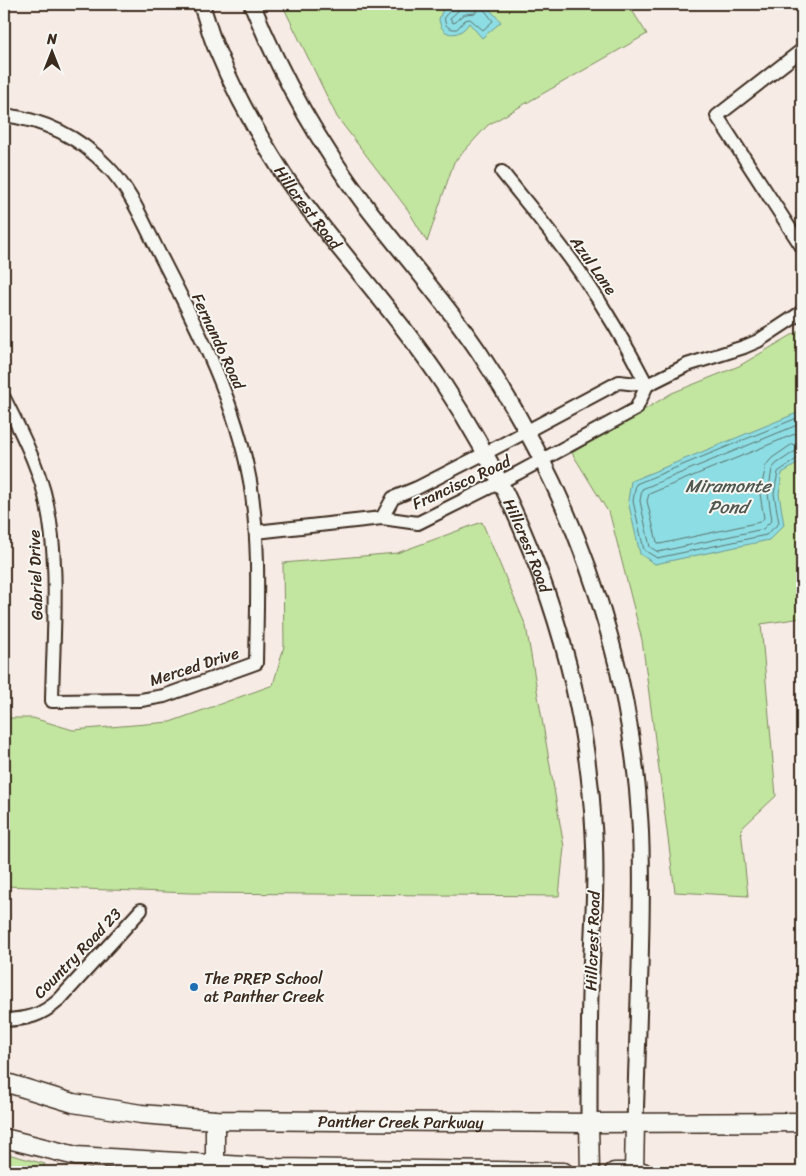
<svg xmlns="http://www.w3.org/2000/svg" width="806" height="1176" viewBox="0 0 806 1176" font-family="Sriracha,sans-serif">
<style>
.green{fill:#c2e6a0;stroke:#7e885f}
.water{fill:#8ddee4;stroke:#6c9695}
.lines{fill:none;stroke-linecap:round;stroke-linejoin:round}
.shore{stroke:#5c726d;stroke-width:1}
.minor-casing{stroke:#3b2a1e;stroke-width:16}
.tertiary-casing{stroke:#3b2a1e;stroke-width:19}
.secondary-casing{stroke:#3b2a1e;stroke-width:21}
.minor{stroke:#f6f6f2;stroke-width:12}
.tertiary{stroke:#f6f6f2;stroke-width:15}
.secondary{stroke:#f6f6f2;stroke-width:18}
.poi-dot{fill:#1f6fb2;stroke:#f6f6f2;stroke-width:2}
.labels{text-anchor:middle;stroke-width:4;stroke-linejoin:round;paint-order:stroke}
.street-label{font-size:16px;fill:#3b2a1e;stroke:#f6f6f2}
.poi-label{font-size:16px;fill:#3b2a1e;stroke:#f6f6f2;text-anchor:start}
.water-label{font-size:18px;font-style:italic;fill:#505750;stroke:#f6f6f2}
</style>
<rect width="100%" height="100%" fill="#f7ebe5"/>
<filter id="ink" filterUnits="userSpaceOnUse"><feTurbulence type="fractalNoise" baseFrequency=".02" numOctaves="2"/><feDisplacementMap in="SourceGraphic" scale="10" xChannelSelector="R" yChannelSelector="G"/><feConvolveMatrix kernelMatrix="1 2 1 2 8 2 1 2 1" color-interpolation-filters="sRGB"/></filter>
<g filter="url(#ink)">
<!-- green -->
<g class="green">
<path d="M 282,4 L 628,4 L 647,34 L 488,125 L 454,162 L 427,242 L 408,210 L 337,117 Z"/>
<path d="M 802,329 L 802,618 L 761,624 L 776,796 L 741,829 L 748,896 L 675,892 L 642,640 L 610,515 L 572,453 L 672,393 L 739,366 Z"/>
<path d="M 482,522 L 526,626 L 564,847 L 559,896 L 190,893 L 4,886 L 4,718 L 33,718 L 73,730 L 170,722 L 273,685 L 284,646 L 283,563 L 397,553 Z"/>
<path d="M 4,1153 L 45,1164 L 41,1172 L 4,1172 Z"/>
</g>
<!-- water -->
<g class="water">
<path d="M 452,4 L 485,4 L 501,22 L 482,38 L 469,23 C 460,38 441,38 439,19 L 443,9 Z"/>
<path d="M 802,411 L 802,461 L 782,473 L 779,494 L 784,525 L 769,540 L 655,564 L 640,554 L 628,501 L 631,481 Z"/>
</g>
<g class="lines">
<!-- shore -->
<g class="shore">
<path d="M 453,4 L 452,9 L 445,16 C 443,25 449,30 457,29 L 465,20 L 470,19 L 483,30 L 493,21 L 483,8 L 482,4"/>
<path d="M 459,4 L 458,11 L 450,18 L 453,23 L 456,22 C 462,13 466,14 476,13 L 476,4"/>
<path d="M 802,416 L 636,484 L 633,501 L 644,550 L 657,558 L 766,535 L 779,523 L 774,494 L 778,472 L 798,458 L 802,457"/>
<path d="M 802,423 L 642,489 L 640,501 L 650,547 L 658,552 L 763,529 L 772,520 L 768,494 L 772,469 L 776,464 L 794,452 L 802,450"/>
<path d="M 802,431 L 649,494 L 647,501 L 657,542 L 660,544 L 760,522 L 764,518 L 760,494 L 766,465 L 772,458 L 791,445 L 802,443"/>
</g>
<!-- minor casing -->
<g class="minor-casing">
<g id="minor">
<path d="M 802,50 L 717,116 L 802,247"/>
<path d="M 4,115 C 44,120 79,137 107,166 C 131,190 144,224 159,253 C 197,327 235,399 250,481 C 260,542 257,602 256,663 L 164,696 L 141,700 L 52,701 C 53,635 61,556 44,492 C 35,459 19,428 4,398"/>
<path d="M 502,172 C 530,207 559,241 584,278 C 608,313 628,348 647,385"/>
<path d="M 382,518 L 393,498 L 417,488 L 503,444 L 619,382 L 647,385 L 687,365 L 744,347 L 758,341 L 802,312"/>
<path d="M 256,532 L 382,518 L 418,523 L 518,473 L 636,409 L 647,385"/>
<path d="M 4,1020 C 28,1019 41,1016 59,1000 L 141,910"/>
</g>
</g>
<!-- tertiary casing -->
<g class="tertiary-casing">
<g id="tertiary">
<path id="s1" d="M 201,4 C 207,19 210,35 217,50 C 235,94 258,135 284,175 C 297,195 313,214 328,234 C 367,283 409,332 444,385 C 532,518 586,674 594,834 C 597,887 592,941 590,994 C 589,1037 589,1080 589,1123"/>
<path d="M 252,4 C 281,76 319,144 366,206 C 403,255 445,301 479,352 C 573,494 630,651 640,822 C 643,871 641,920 640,969 C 638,1020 637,1071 635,1123"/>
</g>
</g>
<!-- secondary casing -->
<g class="secondary-casing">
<g id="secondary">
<path id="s2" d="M 4,1082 L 73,1103 L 141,1114 L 215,1120 L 589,1123 L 802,1122"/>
<path d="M 589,1123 L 590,1172"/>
<path d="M 4,1138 L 76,1156 L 278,1168 L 564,1172"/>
<path d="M 215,1165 L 215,1120"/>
<path d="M 614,1172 L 643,1172"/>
<path d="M 634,1172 L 635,1123"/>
</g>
</g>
<!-- minor -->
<use href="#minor" class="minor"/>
<!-- tertiary -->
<use href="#tertiary" class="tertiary"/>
<!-- secondary -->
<use href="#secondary" class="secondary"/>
</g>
</g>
<!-- markers -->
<circle class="poi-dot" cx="194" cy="987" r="5"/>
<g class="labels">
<!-- street labels -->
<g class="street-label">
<text dy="6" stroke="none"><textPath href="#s1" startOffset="231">Hillcrest Road</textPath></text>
<text transform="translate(594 265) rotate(55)" y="6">Azul Lane</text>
<text transform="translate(219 341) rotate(65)" y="6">Fernando Road</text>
<text transform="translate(461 482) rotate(-25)" y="6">Francisco Road</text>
<text dy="6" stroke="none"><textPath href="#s1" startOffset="636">Hillcrest Road</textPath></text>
<text transform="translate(35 575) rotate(-92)" y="6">Gabriel Drive</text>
<text transform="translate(194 666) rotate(-18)" y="6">Merced Drive</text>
<text transform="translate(592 941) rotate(-88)" y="6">Hillcrest Road</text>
<text transform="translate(77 953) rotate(-46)" y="6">Country Road 23</text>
<text dy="6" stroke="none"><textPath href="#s2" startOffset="401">Panther Creek Parkway</textPath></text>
</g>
<!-- poi labels -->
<g class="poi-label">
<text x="204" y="984">The PREP School<tspan x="204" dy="18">at Panther Creek</tspan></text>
</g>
<!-- water labels -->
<g class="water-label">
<text x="728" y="492">Miramonte<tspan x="728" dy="21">Pond</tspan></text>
</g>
</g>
<!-- margin -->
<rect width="806" height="1176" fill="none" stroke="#f6f6f2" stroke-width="20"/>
<rect x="10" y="10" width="786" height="1156" fill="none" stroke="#3b2a1e" stroke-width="2" filter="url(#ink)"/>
<!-- north arrow -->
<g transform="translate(52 52)" stroke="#f6f6f2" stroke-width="4" paint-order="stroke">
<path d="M0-4L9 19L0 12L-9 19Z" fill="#3b2a1e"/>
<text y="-8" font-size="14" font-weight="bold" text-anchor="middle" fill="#3b2a1e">N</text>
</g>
</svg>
